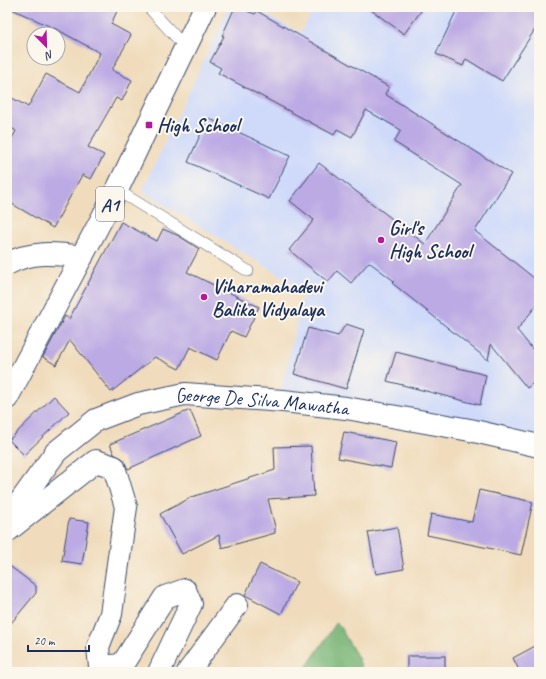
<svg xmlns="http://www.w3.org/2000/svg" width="546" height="679" viewBox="0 0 546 679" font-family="Caveat,sans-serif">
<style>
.built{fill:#cfdafa}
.forest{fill:#77b474;stroke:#497269}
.building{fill:#bbaae4}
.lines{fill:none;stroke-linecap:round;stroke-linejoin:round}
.lane-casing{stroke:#3b496c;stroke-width:12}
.street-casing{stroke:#3b496c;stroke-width:24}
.secondary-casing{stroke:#3b496c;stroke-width:24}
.highway-casing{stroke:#3b496c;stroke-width:24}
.lane{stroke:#fff;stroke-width:11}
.street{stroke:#fff;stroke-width:22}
.secondary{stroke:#fff;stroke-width:22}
.highway{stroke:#fff;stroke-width:22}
.poi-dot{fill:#b5179e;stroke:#fbf7ec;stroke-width:1.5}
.labels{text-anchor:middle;stroke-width:4;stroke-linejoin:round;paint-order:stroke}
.shield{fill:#fbf7ec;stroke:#5e6b89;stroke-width:1}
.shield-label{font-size:19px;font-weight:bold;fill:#1b2f5e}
.poi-label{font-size:20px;font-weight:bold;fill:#1b2f5e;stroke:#fbf7ec;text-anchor:start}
.street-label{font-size:20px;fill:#1b2f5e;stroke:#fbf7ec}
</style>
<rect width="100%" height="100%" fill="#fbf7ec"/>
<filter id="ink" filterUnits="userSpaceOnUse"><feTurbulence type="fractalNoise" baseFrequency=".025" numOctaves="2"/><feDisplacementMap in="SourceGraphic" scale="8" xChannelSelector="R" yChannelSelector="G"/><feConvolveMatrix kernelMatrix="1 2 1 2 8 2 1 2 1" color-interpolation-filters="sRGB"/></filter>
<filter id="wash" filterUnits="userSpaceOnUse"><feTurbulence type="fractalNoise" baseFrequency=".012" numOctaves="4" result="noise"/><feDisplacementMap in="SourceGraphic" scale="16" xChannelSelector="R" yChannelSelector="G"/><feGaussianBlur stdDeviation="0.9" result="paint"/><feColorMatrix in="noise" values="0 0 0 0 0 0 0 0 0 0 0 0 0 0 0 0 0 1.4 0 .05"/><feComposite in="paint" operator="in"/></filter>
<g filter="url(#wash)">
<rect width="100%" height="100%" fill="#f0dcbc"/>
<!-- built -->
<path class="built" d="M 229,7 L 253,7 L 300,33 L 316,7 L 539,7 L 539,445 L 280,394 L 304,290 L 142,191 Z"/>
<!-- forest -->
<path class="forest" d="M 337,622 L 358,658 L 363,672 L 303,672 Z"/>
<g id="blocks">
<!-- building -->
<g class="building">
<path d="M 7,7 L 119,7 L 111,24 L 131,35 L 112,70 L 132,80 L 122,101 L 116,98 L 88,147 L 104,155 L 91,179 L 82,175 L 53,228 L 7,201 L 7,147 L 16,131 L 7,125 L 7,95 L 28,107 L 46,74 L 80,92 L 100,53 L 58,30 Z"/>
<path d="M 235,7 L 255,14 L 257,11 L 389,87 L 385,94 L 511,174 L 475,231 L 539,282 L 539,302 L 517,330 L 539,357 L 539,379 L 527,388 L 491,344 L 488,360 L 392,283 L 394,281 L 369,262 L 351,283 L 337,271 L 328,282 L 289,250 L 314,220 L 290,201 L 319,163 L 425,244 L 462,185 L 394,142 L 401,130 L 366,110 L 352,137 L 337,129 L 334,135 L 218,73 L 221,68 L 210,62 L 224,36 L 222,36 Z"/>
<path d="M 367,7 L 424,7 L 404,34 Z"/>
<path d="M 458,7 L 539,7 L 539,23 L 502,81 L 466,59 L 463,66 L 436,54 Z"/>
<path d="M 208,118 L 290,156 L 269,199 L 188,162 Z"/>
<path d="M 121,222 L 157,241 L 163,229 L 179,236 L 199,249 L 187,272 L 259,307 L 244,337 L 231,331 L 217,360 L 190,347 L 179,369 L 155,357 L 111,392 L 70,340 L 56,365 L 43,357 L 65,316 L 69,319 Z"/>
<path d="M 346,324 L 364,330 L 346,389 L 294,374 L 308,328 L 338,336 Z"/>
<path d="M 396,352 L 486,375 L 480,405 L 387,381 Z"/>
<path d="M 54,396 L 69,412 L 24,455 L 9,440 Z"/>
<path d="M 190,410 L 201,436 L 128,469 L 123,459 L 114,454 L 110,444 Z"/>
<path d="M 344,432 L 396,442 L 391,468 L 338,458 Z"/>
<path d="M 311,446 L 314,496 L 268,499 L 275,527 L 275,533 L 222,548 L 219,535 L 182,554 L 160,514 L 192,497 L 275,470 L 274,447 Z"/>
<path d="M 479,490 L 533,502 L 521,555 L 427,535 L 431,514 L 472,522 Z"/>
<path d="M 69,519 L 89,522 L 82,564 L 62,561 Z"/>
<path d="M 397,527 L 404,569 L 376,574 L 368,532 Z"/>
<path d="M 7,564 L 36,586 L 36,593 L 7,628 Z"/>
<path d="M 260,564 L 297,582 L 281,614 L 245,595 Z"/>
<path d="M 539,644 L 539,672 L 520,672 L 513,658 Z"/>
<rect x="407" y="656" width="38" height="16"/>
</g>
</g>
</g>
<g filter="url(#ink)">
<use href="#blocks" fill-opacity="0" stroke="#3b496c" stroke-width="1"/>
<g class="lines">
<!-- lane casing -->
<g class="lane-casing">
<g id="lane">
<path d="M 150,7 L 151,10 L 186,48"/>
<path d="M 117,190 L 248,271"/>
</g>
</g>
<!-- street casing -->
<g class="street-casing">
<g id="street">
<path d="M 7,264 C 31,251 55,253 82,257"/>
<path d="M 7,531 L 96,461 L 114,467 L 126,507 L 111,614 L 98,647 L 100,667 L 122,665 L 165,597 L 185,590 L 191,604 L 159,672"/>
<path d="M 188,672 L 237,605"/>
</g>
</g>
<!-- secondary casing -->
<g class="secondary-casing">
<g id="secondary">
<path id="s1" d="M 7,520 L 56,452 L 96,420 L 138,404 L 185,394 L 283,401 L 346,408 L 470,430 L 539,446"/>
</g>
</g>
<!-- highway casing -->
<g class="highway-casing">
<path id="highway" d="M 7,398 L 117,190 L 205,7"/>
</g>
<!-- lane -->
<use href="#lane" class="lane"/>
<!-- street -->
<use href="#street" class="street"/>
<!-- secondary -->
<use href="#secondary" class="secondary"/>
<!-- highway -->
<use href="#highway" class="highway"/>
</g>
</g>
<!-- markers -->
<g class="poi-dot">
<rect x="145" y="121" width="8" height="8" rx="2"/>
<circle cx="381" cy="240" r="4"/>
<circle cx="204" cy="297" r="4"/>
</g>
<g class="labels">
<!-- shield labels -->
<rect class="shield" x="96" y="187" width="28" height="34" rx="3"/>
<g class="shield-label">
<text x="110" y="211">A1</text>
</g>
<!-- poi labels -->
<g class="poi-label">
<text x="157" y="132">High School</text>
<text x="389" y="235">Girl's<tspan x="389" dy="23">High School</tspan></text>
<text x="212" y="293">Viharamahadevi<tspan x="212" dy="23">Balika Vidyalaya</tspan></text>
</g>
<!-- street labels -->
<g class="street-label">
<text dy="7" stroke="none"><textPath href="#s1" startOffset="305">George De Silva Mawatha</textPath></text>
</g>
</g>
<!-- margin -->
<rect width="546" height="679" fill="none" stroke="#fbf7ec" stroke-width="24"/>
<!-- north arrow -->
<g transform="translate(46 46) rotate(157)"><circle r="19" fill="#fbf7ec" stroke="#a1a7b3"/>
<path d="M0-3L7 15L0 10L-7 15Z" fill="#b5179e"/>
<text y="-6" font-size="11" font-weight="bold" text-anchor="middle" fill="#1b2f5e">N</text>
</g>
<!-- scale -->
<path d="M28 645v6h61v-6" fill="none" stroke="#1b2f5e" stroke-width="2"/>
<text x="34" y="645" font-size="12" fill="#1b2f5e" stroke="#fbf7ec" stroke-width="3" paint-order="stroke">20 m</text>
</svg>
